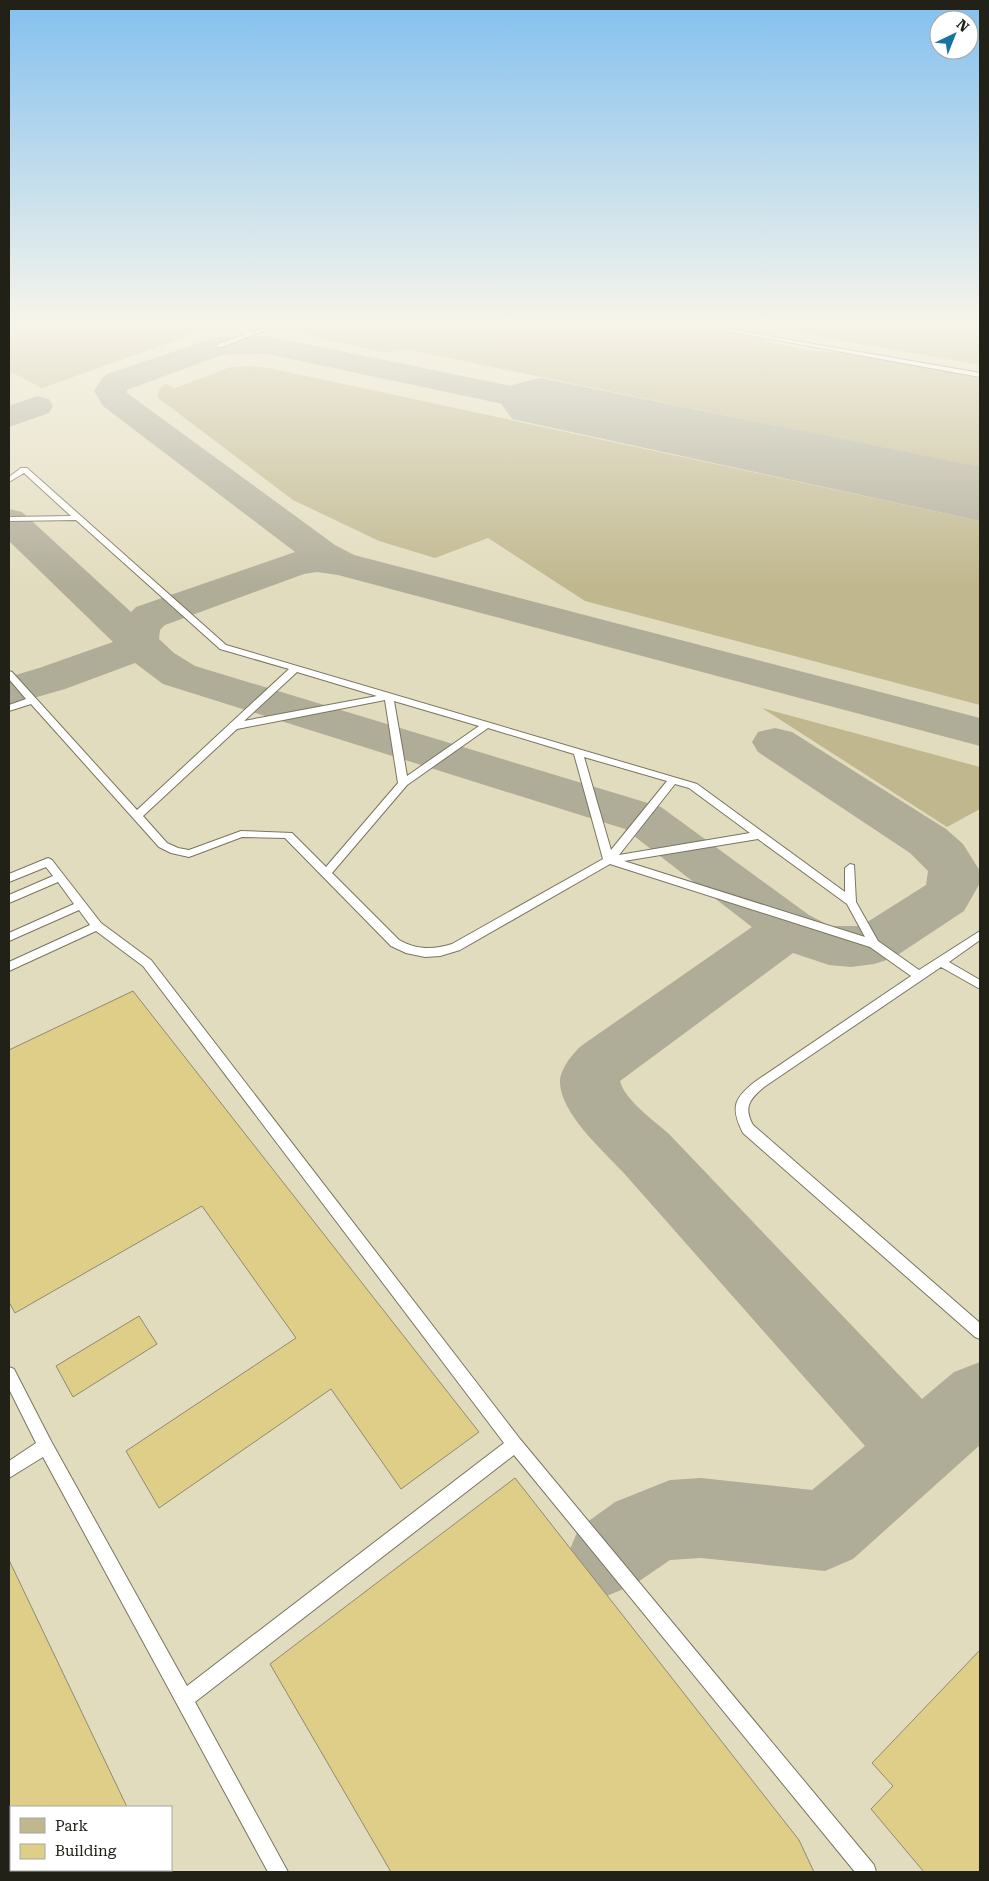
<svg xmlns="http://www.w3.org/2000/svg" width="989" height="1881" viewBox="0 0 989 1881" font-family="'Roboto Serif',serif">
<style>
.built{fill:#e2dcbe;fill-rule:evenodd}
.green{fill:#c0b78e}
.lines{fill:none;stroke-linecap:round;stroke-linejoin:round}
.taxiway{fill:#afac98;fill-rule:evenodd}
.runway{fill:#afac98;fill-rule:evenodd}
.building{fill:#dece88;stroke:#8f8a75}
.lane-casing{stroke:#7a7560;stroke-width:2}
.lane{fill:#fff;fill-rule:evenodd}
</style>
<rect width="100%" height="100%" fill="#eee9d1"/>
<!-- built -->
<path class="built" d="M 9,324 L 747,324 L 980,365 L 980,1872 L 9,1872 ZM 11,1807 L 171,1807 L 171,1870 L 11,1870 Z"/>
<!-- green -->
<g class="green">
<path d="M 9,324 L 222,324 L 42,388 L 13,373 L 9,375 Z"/>
<path d="M 294,324 L 676,324 L 766,339 L 768,342 L 809,350 L 849,354 L 980,378 L 980,468 L 405,349 L 387,353 L 284,330 L 285,327 Z"/>
<path d="M 747,324 L 980,324 L 980,365 Z"/>
<path d="M 248,366 L 269,368 L 980,521 L 980,705 L 585,601 L 488,538 L 435,558 L 379,541 L 293,500 L 157,397 L 160,388 L 166,384 L 175,388 L 231,367 Z"/>
<path d="M 762,708 L 980,767 L 980,809 L 947,827 Z"/>
</g>
<g class="lines">
<!-- taxiway -->
<g class="taxiway">
<path d="M 267,336 L 541,392 L 553,395 L 557,402 L 553,409 L 541,412 L 267,354 L 222,355 L 127,390 L 127,393 L 335,545 L 354,555 L 980,718 L 980,746 L 338,575 L 317,572 L 304,574 L 165,625 L 160,630 L 159,639 L 174,653 L 195,666 L 661,807 L 809,915 L 830,926 L 861,926 L 926,885 L 928,871 L 910,853 L 758,752 L 752,742 L 758,732 L 775,728 L 792,732 L 946,829 L 963,844 L 980,871 L 980,883 L 964,911 L 893,958 L 874,964 L 851,967 L 829,965 L 793,953 L 620,1081 C 624,1099 654,1121 668,1133 L 922,1399 L 954,1372 L 980,1362 L 980,1445 L 853,1559 L 825,1571 L 701,1558 L 670,1560 L 635,1584 L 607,1596 L 579,1584 L 567,1556 L 579,1528 L 615,1502 L 670,1480 L 701,1478 L 812,1490 L 865,1446 L 622,1171 C 602,1150 561,1113 560,1083 C 559,1071 572,1054 581,1046 L 752,927 L 625,829 L 163,684 L 135,663 L 65,689 L 9,705 L 9,677 L 39,668 L 113,642 L 9,541 L 9,509 L 22,512 L 131,612 L 136,607 L 295,552 L 103,406 L 94,391 L 102,378 L 107,374 L 208,340 L 219,337 Z"/>
<path d="M 37,396 L 49,399 L 53,406 L 49,413 L 9,427 L 9,406 Z"/>
</g>
<!-- runway -->
<path class="runway" d="M 541,378 L 980,467 L 980,521 L 512,419 L 500,402 L 512,385 Z"/>
</g>
<!-- building -->
<g class="building">
<path d="M 133,991 L 479,1432 L 401,1489 L 331,1389 L 159,1508 L 126,1451 L 296,1338 L 202,1206 L 15,1313 L 9,1302 L 9,1050 Z"/>
<path d="M 139,1316 L 157,1344 L 73,1397 L 56,1366 Z"/>
<path d="M 515,1478 L 799,1840 L 814,1872 L 391,1872 L 270,1664 Z"/>
<path d="M 9,1560 L 127,1807 L 9,1807 Z"/>
<path d="M 980,1650 L 980,1872 L 924,1872 L 871,1809 L 893,1786 L 872,1763 Z"/>
</g>
<g class="lines">
<!-- lane casing -->
<g class="lane-casing">
<g id="lane">
<path d="M 230,324 L 237,324 L 252,332 L 275,324 L 282,324 L 221,347 L 217,347 L 217,345 L 246,334 Z"/>
<path d="M 688,324 L 699,324 L 980,373 L 980,377 Z"/>
<path d="M 21,468 L 27,468 L 226,645 L 697,784 L 845,892 L 845,868 L 850,864 L 854,865 L 856,902 L 878,941 L 919,970 L 980,931 L 980,940 L 949,962 L 980,980 L 980,989 L 941,967 L 764,1087 C 750,1099 743,1107 753,1125 L 980,1323 L 980,1339 L 975,1337 L 743,1133 C 730,1107 734,1098 756,1081 L 911,976 L 870,947 L 610,864 L 460,950 L 440,956 L 425,957 L 406,953 L 391,946 L 285,838 L 242,837 L 189,857 L 171,853 L 159,847 L 31,704 L 9,711 L 9,705 L 26,699 L 9,679 L 9,671 L 12,672 L 137,810 L 289,669 L 220,649 L 76,520 L 9,521 L 9,517 L 71,516 L 24,473 L 9,482 L 9,477 ZM 297,672 L 377,696 L 244,721 ZM 385,700 L 398,783 L 326,867 L 292,833 L 241,831 L 189,850 L 178,848 L 167,843 L 143,816 L 237,729 ZM 394,701 L 479,726 L 407,776 ZM 488,728 L 574,754 L 603,859 L 452,944 C 433,950 417,950 399,940 L 332,873 L 407,785 ZM 584,757 L 667,781 L 611,850 ZM 675,784 L 689,788 L 750,833 L 619,855 ZM 758,839 L 847,904 L 865,937 L 624,861 Z"/>
<path d="M 48,858 L 52,860 L 101,923 L 151,960 L 520,1439 L 874,1865 L 876,1872 L 855,1872 L 514,1455 L 195,1702 L 288,1872 L 268,1872 L 43,1457 L 9,1478 L 9,1461 L 36,1443 L 9,1389 L 9,1367 L 14,1369 L 51,1441 L 187,1686 L 504,1443 L 143,966 L 96,931 L 9,971 L 9,962 L 90,925 L 79,910 L 9,941 L 9,933 L 74,904 L 58,882 L 9,903 L 9,895 L 53,876 L 46,867 L 9,882 L 9,874 Z"/>
</g>
</g>
<!-- lane -->
<use href="#lane" class="lane"/>
</g>
<!-- sky -->
<linearGradient id="sky" x2="0" y2="1"><stop stop-color="#83c0f0"/><stop offset="0.55" stop-color="#f7f5ea"/><stop offset="1" stop-color="#f7f5ea" stop-opacity="0"/></linearGradient>
<rect width="989" height="587" fill="url(#sky)"/>
<!-- border -->
<rect width="989" height="1881" fill="none" stroke="#222118" stroke-width="20"/>
<!-- legend -->
<rect x="10" y="1806" width="162" height="65" fill="#ffffff" stroke="#a7a6a3"/>
<rect x="20" y="1818" width="25" height="15" fill="#c0b78e" stroke="#a7a6a3"/>
<text x="55" y="1831" font-size="15" fill="#222118">Park</text>
<rect x="20" y="1844" width="25" height="15" fill="#dece88" stroke="#a7a6a3"/>
<text x="55" y="1856" font-size="15" fill="#222118">Building</text>
<!-- north arrow -->
<g transform="translate(954 35) rotate(43)"><circle r="24" fill="#ffffff" stroke="#a7a6a3"/>
<path d="M0-4L9 19L0 12L-9 19Z" fill="#1774a2"/>
<text y="-8" font-size="14" font-weight="bold" text-anchor="middle" fill="#222118">N</text>
</g>
</svg>
